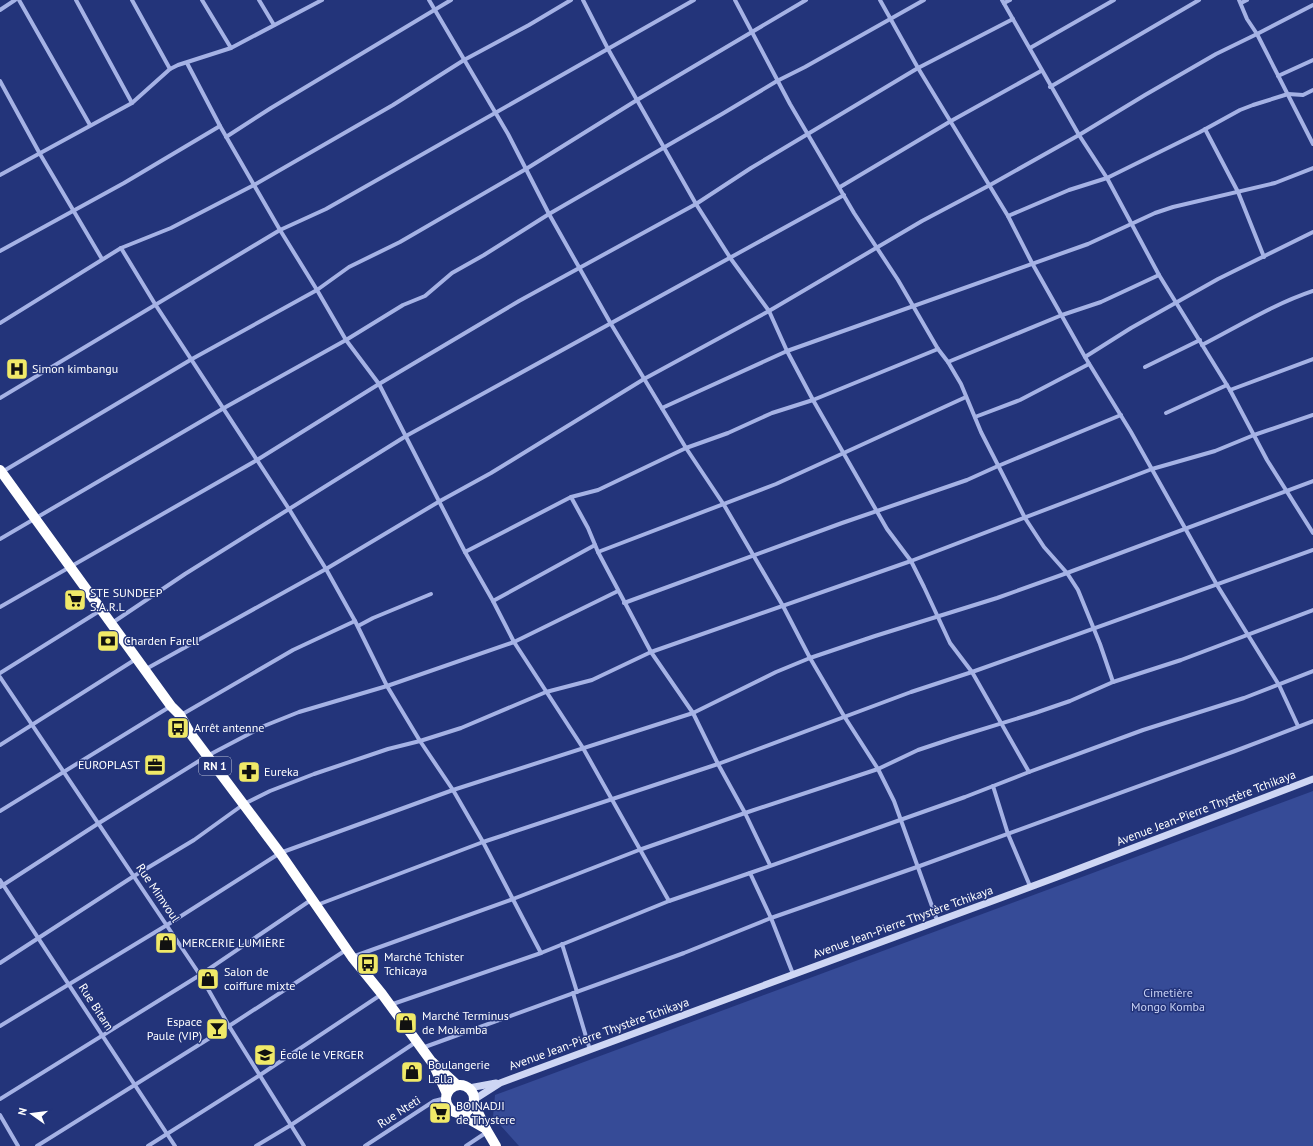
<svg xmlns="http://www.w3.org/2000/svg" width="1313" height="1146" viewBox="0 0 1313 1146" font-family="'PT Sans',sans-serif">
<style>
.green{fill:#364b97}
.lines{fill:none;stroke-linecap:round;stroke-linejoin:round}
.street{stroke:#a5b2e5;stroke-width:4}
.secondary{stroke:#ced6f4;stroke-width:7}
.highway{stroke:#fff;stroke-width:10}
.labels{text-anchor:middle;stroke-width:3;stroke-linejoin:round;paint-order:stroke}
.shield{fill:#23347a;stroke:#bdc2d7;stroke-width:1}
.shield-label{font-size:11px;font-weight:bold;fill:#fff}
.poi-label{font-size:12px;fill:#fff;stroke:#23347a;text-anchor:start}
.street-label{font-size:12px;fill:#fff;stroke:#23347a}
.park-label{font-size:12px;fill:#c8d1f4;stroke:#23347a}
</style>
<rect width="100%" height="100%" fill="#23347a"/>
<!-- green -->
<path class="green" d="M 1313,791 L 1313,1146 L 519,1146 L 493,1117 L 495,1095 Z"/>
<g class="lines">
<!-- street -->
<g class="street">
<path d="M 19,0 L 90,125"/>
<path d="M 76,0 L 132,103"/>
<path d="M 132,0 L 170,69"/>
<path d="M 202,0 L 231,48"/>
<path d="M 259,0 L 274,25"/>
<path d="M 429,0 L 508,134 L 549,214 L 611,324 L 686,448 L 724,505 L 783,606 L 810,658 L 844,716 L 878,769 L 894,801 L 937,920"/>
<path d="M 583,0 L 608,49 L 696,204 L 731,259 L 769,311 L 787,351 L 813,400 L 887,529 L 911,561 L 924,587 L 950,643 L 972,672 L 1029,772"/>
<path d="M 735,0 L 790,104 L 854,213 L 898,280 L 938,349 L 948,362 L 961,384 L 981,432 L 1025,518 L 1044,547 L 1067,573 L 1078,590 L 1100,644 L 1113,682"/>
<path d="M 880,0 L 918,68 L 1008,216 L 1032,263 L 1085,357 L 1131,432 L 1217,585 L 1279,685 L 1298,726"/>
<path d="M 1002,0 L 1079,135 L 1107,178 L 1159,275 L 1230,390 L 1267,460 L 1313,533"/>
<path d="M 1239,0 L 1247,19 L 1257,34 L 1313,144"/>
<path d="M 1004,3 L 1010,0"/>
<path d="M 1241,3 L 1247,0"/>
<path d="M 0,10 L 15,0"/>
<path d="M 1030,48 L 1114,0"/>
<path d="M 187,63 L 220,126 L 280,230 L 317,290 L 346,340 L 379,384 L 465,552 L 493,601 L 514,642 L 583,748 L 669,901 L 750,873 L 771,918 L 793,974"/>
<path d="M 1278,76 L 1313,60"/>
<path d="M 0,81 L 40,154 L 102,259"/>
<path d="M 1050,87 L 1199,0"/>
<path d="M 1205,129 L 1238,192 L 1264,257"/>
<path d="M 226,137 L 271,108 L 451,0"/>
<path d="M 0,175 L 132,103 L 170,69 L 178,65 L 231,48 L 322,0"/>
<path d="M 840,187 L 951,121 L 1041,71"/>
<path d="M 1008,216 L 1069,190 L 1107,178 L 1200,132 L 1240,110 L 1253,105 L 1288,94 L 1303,95 L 1313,90"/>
<path d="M 121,248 L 155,304 L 289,509 L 326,569 L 355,621 L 387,686 L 420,741 L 453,790 L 483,842 L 541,953"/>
<path d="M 0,251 L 124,183 L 220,126"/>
<path d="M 0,323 L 121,248 L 171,228 L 254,185 L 393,105 L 464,60 L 529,25 L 571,0"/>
<path d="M 1202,345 C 1239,326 1274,304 1313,291"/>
<path d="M 1085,357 L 1131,328 L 1218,279 L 1313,232"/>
<path d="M 948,362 L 1062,315 L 1101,302 L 1159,275"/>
<path d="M 1145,367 L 1200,340"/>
<path d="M 1230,390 L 1313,359"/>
<path d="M 0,398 L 280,230 L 326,209 L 694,0"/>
<path d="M 662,408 L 787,351 L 1088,244 L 1155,213 L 1173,207 L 1275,183 L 1313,168"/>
<path d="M 1166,413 L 1227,385"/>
<path d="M 975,417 L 1020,400 L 1089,364"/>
<path d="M 2,472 L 192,359 L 317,290 L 349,267 L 400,242 L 526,169 L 637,100 L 806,0"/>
<path d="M 571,497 L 588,528 L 598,552 L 651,652 L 693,713 L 718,764 L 745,813 L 770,865"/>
<path d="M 0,539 L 224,408 L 346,340 L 403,305 L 425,296 L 452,273 L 484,255 L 549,214 L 722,114 L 777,81 L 805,67 L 924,0"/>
<path d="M 465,552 L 571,497 L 598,490 L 686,448 L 728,433 L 772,413 L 813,400 L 938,349"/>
<path d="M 598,552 L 776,484 L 966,397"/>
<path d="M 493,601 L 595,545"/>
<path d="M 624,603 L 842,523 L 967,480 L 998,466 L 1121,415"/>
<path d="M 0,607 L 257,460 L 379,384 L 519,301 L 696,204 L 751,168 L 918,68 L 1013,19"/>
<path d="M 112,623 L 185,574 L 406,436 L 844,195"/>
<path d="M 358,626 L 373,618 L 431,594"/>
<path d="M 146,669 L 326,569 L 440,501 L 491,473 L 644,379 L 769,311 L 922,221 L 990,185 L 1079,135 L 1145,95 L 1216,54 L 1257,34 L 1313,5"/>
<path d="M 0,673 L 101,610"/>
<path d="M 0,677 L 200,975 L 229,1026 L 304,1146"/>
<path d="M 181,715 L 293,650 L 355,621"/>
<path d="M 0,745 L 136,659"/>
<path d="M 993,786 L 1008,834 L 1030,886"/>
<path d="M 0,811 L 171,706"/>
<path d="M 750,873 L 965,797 L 1029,772 L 1143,730 L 1244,698 L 1313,671"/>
<path d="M 0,880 L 175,1146"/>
<path d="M 0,887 L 99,823 L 207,756 L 264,726 L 299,712 L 387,686 L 514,642 L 618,591"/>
<path d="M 317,905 L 483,842 L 718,764 L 911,692 L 972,672 L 1313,550"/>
<path d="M 562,944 L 577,992"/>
<path d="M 352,957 L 513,899 L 639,850 L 745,813 L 878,769 L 918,750 L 954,738 L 1035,713 L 1070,701 L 1113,682 L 1181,660 L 1313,610"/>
<path d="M 0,963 L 134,876 L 194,840 L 244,804 L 270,791 L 314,774 L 388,749 L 420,741 L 461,728 L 546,692 L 592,680 L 651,652 L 911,561 L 1152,469 L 1215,451 L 1254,435 L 1313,415"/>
<path d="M 573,993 L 590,1050"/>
<path d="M 390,1005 L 541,953 L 669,901"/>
<path d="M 0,1026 L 167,925 L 280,853 L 453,790 L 693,713 L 776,672 L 810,658 L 875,636 L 997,598 L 1067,573 L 1313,481"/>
<path d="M 422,1048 L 684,953 L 771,918 L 917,867 L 1235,751 L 1313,721"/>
<path d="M 0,1099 L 200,975 L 311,900"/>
<path d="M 0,1115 L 18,1146"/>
<path d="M 37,1146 L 229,1026 L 346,950"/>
<path d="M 148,1146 L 260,1075 L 382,994"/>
<path d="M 256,1146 L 291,1125 L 416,1042"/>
<path d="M 365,1146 L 434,1101 L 446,1098"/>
<path d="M 466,1146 L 487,1132"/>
</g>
<!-- secondary -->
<g class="secondary">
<path d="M 469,1088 L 496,1083"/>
<path d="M 475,1099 L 500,1083 L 1057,877 L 1313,779"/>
</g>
<!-- highway -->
<g class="highway">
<path d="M 0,470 L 171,706 L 180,715 L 190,733 L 280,853 L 352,957 L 382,994 L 431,1061 L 457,1085"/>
<path d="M 434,1066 L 447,1094"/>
<circle cx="460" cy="1099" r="14"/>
<path d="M 474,1104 L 486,1129 L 496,1146"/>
<path d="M 458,1113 L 486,1129"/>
</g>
</g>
<!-- icons -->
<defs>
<g id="hospital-square" transform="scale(1.15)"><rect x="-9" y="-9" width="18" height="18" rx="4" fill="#f0e968" stroke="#23347a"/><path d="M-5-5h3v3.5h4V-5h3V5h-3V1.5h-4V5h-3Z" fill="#111"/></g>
<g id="supermarket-square" transform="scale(1.15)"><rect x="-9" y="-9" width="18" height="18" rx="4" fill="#f0e968" stroke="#23347a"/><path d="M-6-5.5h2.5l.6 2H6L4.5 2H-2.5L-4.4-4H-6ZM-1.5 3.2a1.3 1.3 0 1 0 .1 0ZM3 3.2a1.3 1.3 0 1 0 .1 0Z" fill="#111"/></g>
<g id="bank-square" transform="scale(1.15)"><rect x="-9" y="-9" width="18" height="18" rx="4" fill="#f0e968" stroke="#23347a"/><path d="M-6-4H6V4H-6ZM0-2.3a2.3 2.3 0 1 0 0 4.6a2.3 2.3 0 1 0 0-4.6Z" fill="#111"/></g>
<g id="bus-square" transform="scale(1.15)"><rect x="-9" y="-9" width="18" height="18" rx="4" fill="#f0e968" stroke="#23347a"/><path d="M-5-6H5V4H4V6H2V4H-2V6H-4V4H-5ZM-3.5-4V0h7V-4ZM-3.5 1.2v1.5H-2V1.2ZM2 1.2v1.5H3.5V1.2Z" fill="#111"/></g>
<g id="office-square" transform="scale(1.15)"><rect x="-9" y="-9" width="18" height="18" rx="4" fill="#f0e968" stroke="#23347a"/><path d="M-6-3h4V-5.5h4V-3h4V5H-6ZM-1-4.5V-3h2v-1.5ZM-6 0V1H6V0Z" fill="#111"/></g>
<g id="pharmacy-square" transform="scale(1.15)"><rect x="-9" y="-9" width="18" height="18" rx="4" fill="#f0e968" stroke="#23347a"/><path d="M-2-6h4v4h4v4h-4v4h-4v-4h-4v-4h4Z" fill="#111"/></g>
<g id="shop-square" transform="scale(1.15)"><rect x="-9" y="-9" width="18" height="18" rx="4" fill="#f0e968" stroke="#23347a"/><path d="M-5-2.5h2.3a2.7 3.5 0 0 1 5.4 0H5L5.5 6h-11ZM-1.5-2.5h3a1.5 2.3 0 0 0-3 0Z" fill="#111"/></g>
<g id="bar-square" transform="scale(1.15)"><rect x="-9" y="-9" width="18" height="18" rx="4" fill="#f0e968" stroke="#23347a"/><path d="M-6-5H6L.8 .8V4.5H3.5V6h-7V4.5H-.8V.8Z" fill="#111"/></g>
<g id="school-square" transform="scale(1.15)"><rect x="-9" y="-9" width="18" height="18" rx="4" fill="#f0e968" stroke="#23347a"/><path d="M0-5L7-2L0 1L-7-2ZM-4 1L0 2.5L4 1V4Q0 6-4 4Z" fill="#111"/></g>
</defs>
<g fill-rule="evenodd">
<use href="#hospital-square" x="17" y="369"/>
<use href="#supermarket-square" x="75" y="600"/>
<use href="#bank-square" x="108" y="641"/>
<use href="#bus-square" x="178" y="728"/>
<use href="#office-square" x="155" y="765"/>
<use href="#pharmacy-square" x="249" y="772"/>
<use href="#shop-square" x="166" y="943"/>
<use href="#bus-square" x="368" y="964"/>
<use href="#shop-square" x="208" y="979"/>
<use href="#shop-square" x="406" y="1023"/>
<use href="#bar-square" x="217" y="1029"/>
<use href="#school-square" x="265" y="1055"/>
<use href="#shop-square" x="412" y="1072"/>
<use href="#supermarket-square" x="440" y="1113"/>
</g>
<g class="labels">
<!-- shield labels -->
<rect class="shield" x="199" y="757" width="32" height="18" rx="3"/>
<g class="shield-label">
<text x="215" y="770">RN 1</text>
</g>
<!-- poi labels -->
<g class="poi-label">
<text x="32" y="373">Simon kimbangu</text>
<text x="90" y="597">STE SUNDEEP<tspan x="90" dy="14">S.A.R.L</tspan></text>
<text x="124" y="645">Charden Farell</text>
<text x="194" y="732">Arrêt antenne</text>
<text x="140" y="769" text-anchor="end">EUROPLAST</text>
<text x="264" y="776">Eureka</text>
<text x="182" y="947">MERCERIE LUMIÈRE</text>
<text x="384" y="961">Marché Tchister<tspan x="384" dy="14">Tchicaya</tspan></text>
<text x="224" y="976">Salon de<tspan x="224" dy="14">coiffure mixte</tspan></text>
<text x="422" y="1020">Marché Terminus<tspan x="422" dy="14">de Mokamba</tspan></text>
<text x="202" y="1026" text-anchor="end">Espace<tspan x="202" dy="14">Paule (VIP)</tspan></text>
<text x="280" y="1059">École le VERGER</text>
<text x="428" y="1069">Boulangerie<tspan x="428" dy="14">Lalla</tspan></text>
<text x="456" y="1110">BOINADJI<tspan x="456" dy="14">de Thystere</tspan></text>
</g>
<!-- street labels -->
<g class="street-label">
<text transform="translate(1206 808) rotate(-21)" y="4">Avenue Jean-Pierre Thystère Tchikaya</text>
<text transform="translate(158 893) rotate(56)" y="4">Rue Mimvoul</text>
<text transform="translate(903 922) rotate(-20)" y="4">Avenue Jean-Pierre Thystère Tchikaya</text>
<text transform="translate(96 1007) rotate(57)" y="4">Rue Bitam</text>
<text transform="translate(599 1034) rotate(-20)" y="4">Avenue Jean-Pierre Thystère Tchikaya</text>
<text transform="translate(399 1112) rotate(-33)" y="4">Rue Nteti</text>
</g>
<!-- park labels -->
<g class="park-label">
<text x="1168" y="997">Cimetière<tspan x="1168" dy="14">Mongo Komba</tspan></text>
</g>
</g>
<!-- north arrow -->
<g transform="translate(32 1114) rotate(284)" stroke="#23347a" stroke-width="3" paint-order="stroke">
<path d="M0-3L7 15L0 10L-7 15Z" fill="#ffffff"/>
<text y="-6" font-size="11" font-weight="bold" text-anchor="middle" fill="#ffffff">N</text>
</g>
</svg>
